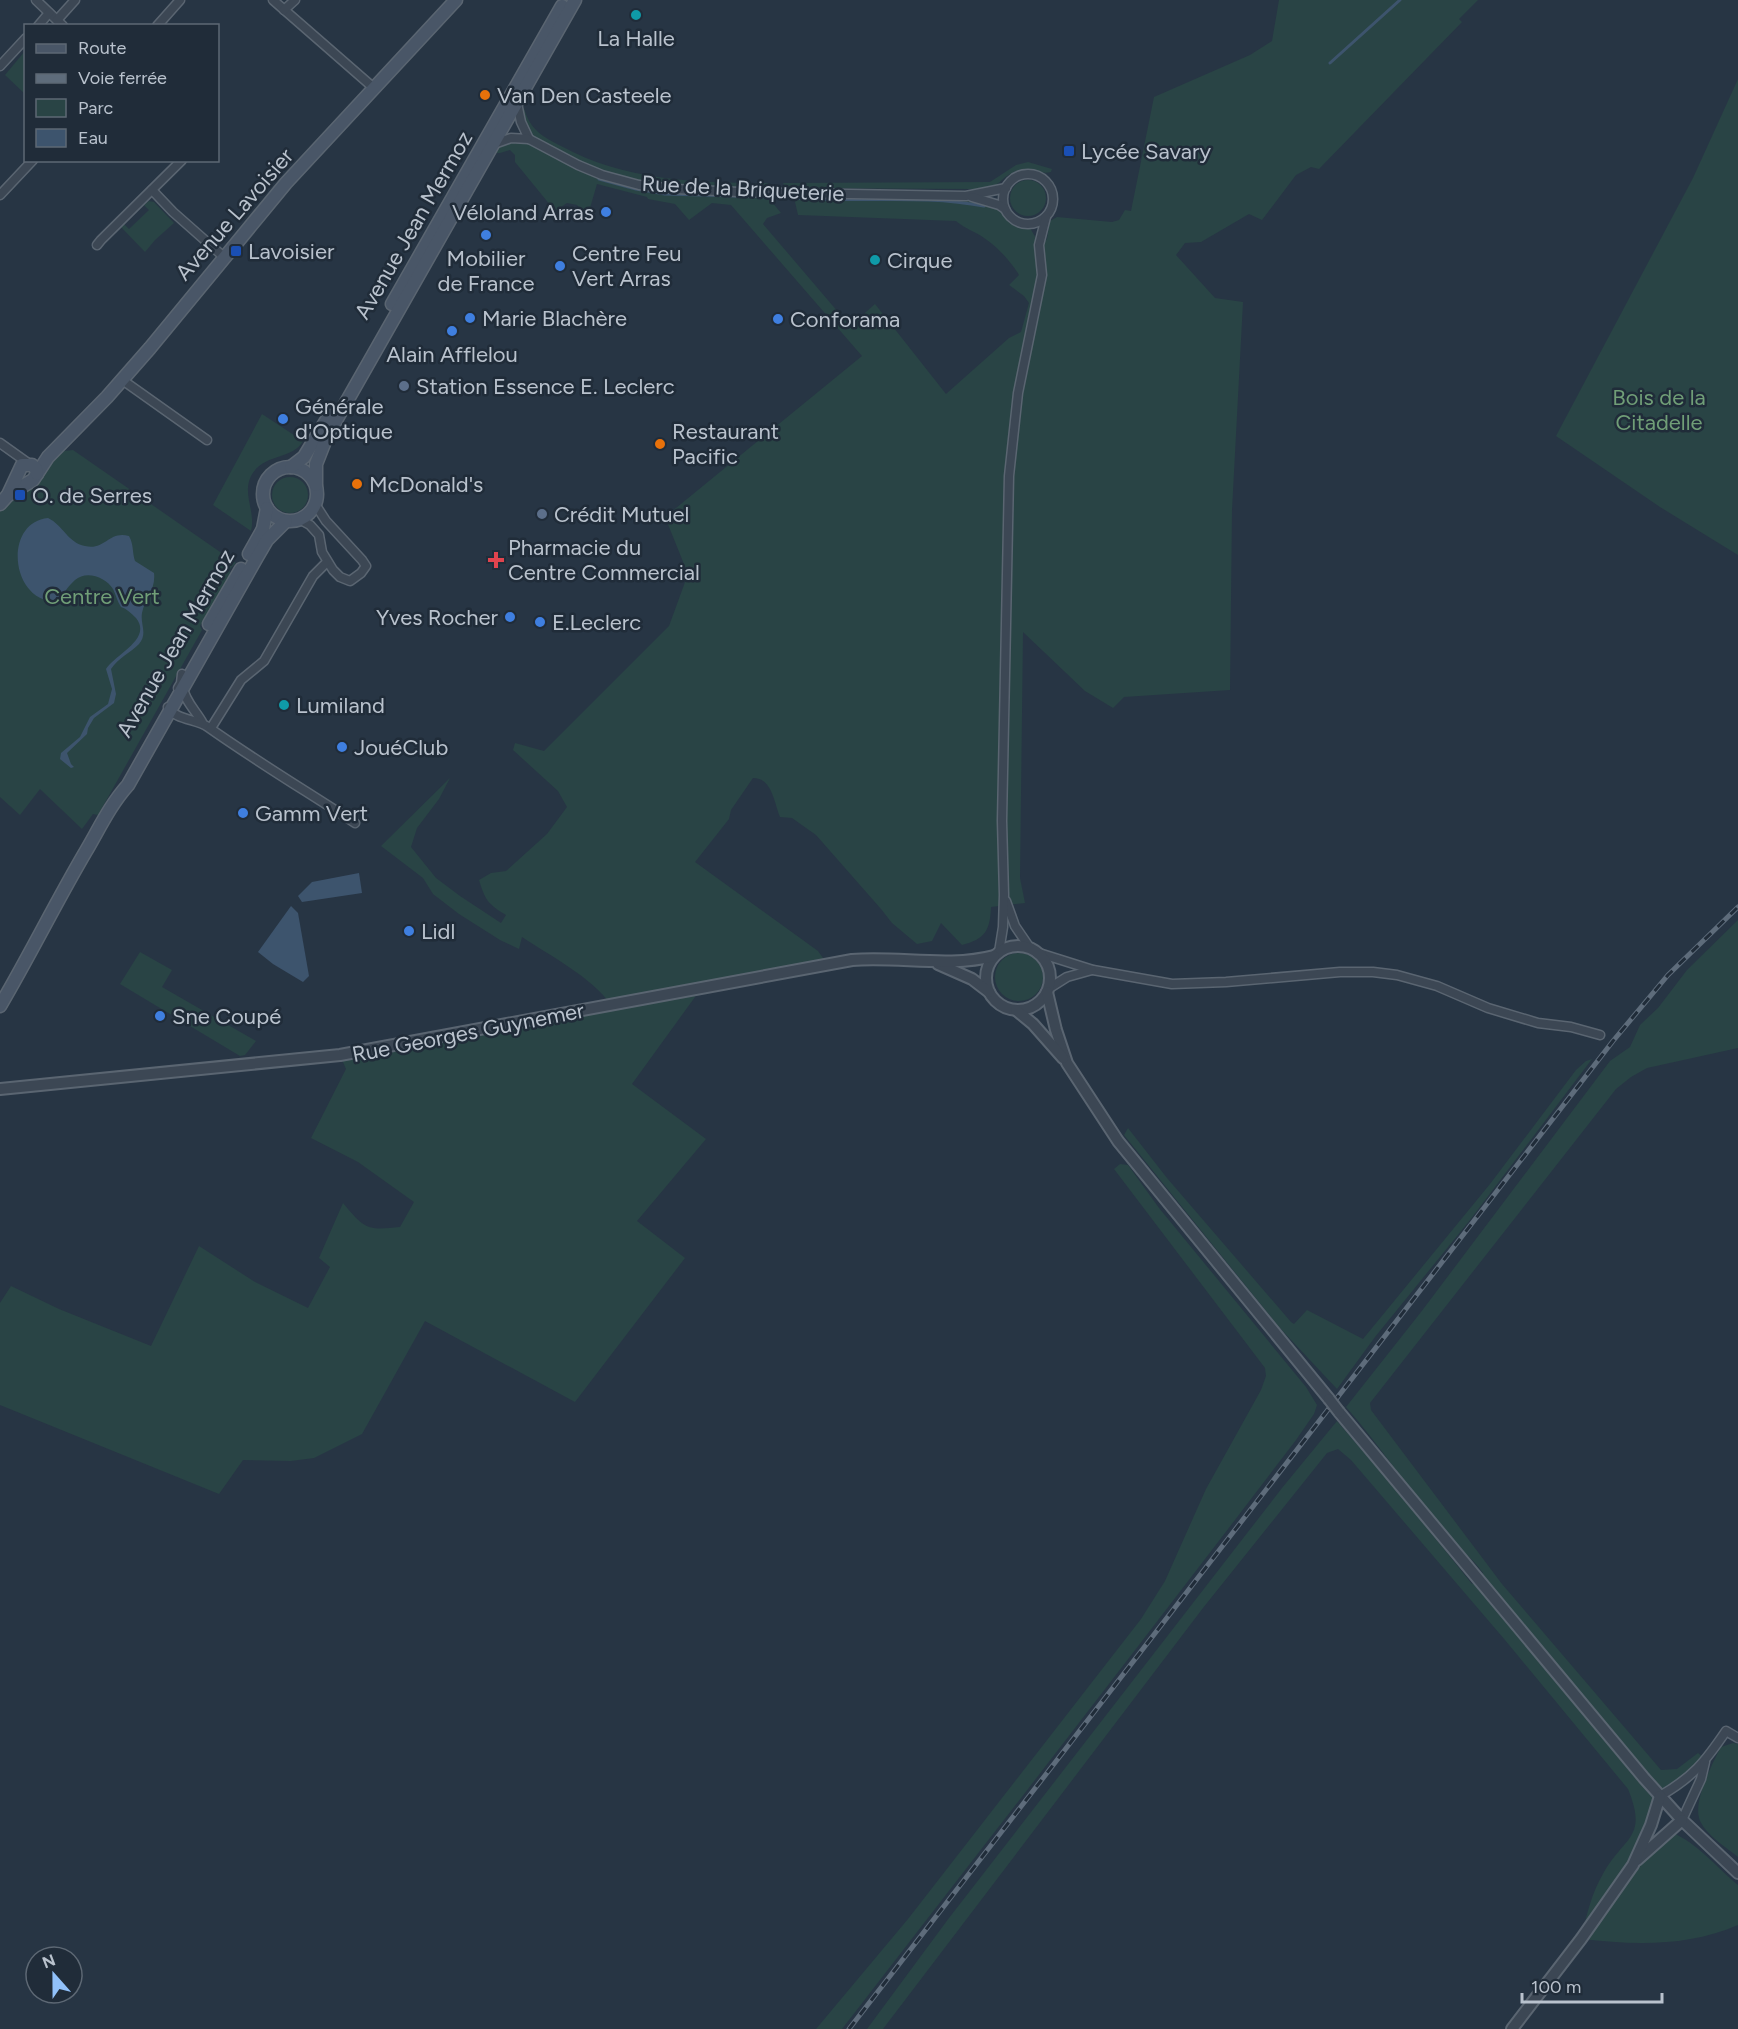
<svg xmlns="http://www.w3.org/2000/svg" width="1738" height="2029" viewBox="0 0 1738 2029" font-family="Figtree,sans-serif">
<style>
.green{fill:#294445}
.water{fill:#3d546d}
.lines{fill:none;stroke-linecap:round;stroke-linejoin:round}
.stream{stroke:#3d546d;stroke-width:3}
.minor-casing{stroke:#5a6571;stroke-width:11}
.tertiary-casing{stroke:#5a6571;stroke-width:14}
.secondary-casing{stroke:#5a6571;stroke-width:15}
.minor{stroke:#3c4754;stroke-width:8}
.tertiary{stroke:#3c4754;stroke-width:10}
.secondary{stroke:#495667;stroke-width:12}
.rail-casing{stroke:#5e6c7b;stroke-width:5}
.rail{stroke:#202c39;stroke-width:3;stroke-dasharray:9;stroke-linecap:butt}
.tertiary-bridge-casing{stroke:#5a6571;stroke-width:14;stroke-linecap:butt}
.tertiary-bridge{stroke:#3c4754;stroke-width:10}
.culture-dot{fill:#0f9aa8;stroke:#202c39;stroke-width:2}
.food-dot{fill:#e8710a;stroke:#202c39;stroke-width:2}
.transit-dot{fill:#1a4fb4;stroke:#202c39;stroke-width:2}
.shop-dot{fill:#3f7fe0;stroke:#202c39;stroke-width:2}
.service-dot{fill:#5c6f8a;stroke:#202c39;stroke-width:2}
.health-dot{fill:#e0444e;stroke:#202c39;stroke-width:2}
.labels{text-anchor:middle;stroke-width:5;stroke-linejoin:round;paint-order:stroke}
.poi-label{font-size:22px;fill:#b9c2cd;stroke:#202c39;text-anchor:start}
.street-label{font-size:22px;fill:#b9c2cd;stroke:#202c39}
.park-label{font-size:22px;fill:#709e77;stroke:#202c39}
</style>
<rect width="100%" height="100%" fill="#273544"/>
<!-- green -->
<g class="green">
<path d="M 1279,0 L 1478,0 L 1459,19 L 1462,22 L 1319,169 L 1311,167 L 1296,175 L 1262,220 L 1249,214 L 1201,242 L 1185,243 L 1176,255 L 1215,298 L 1243,302 L 1232,510 L 1230,690 L 1124,697 L 1113,708 L 1085,691 L 1023,632 L 1020,878 L 1025,903 L 991,907 C 990,931 985,939 962,945 L 941,923 L 932,941 L 917,944 L 892,923 L 881,909 L 816,835 L 792,818 L 780,817 C 774,802 772,778 753,778 L 731,810 L 729,819 L 695,862 L 818,951 L 823,958 L 824,965 L 697,989 L 695,997 L 632,1084 L 706,1139 L 637,1221 L 685,1258 L 575,1402 L 425,1321 L 362,1434 L 314,1458 L 291,1461 L 243,1460 L 219,1494 L 0,1405 L 0,1303 L 11,1286 L 59,1309 L 151,1346 L 199,1246 L 255,1282 L 308,1308 L 330,1267 L 319,1258 L 343,1203 C 364,1228 366,1231 400,1227 L 414,1202 L 358,1162 L 311,1138 L 346,1069 L 340,1055 L 611,1005 C 593,978 549,955 522,937 L 519,949 L 500,940 L 459,914 L 433,894 L 423,878 L 381,846 L 450,778 L 439,799 L 417,828 L 411,847 L 436,878 L 460,896 L 501,923 L 506,915 C 488,904 485,900 479,880 L 491,873 L 506,871 L 547,834 L 567,807 L 558,791 L 513,750 L 515,743 L 544,751 L 669,626 L 688,574 L 665,517 L 862,356 L 731,205 L 712,203 L 689,220 L 675,204 L 648,199 L 647,197 L 597,184 L 587,218 L 577,205 L 567,203 L 555,211 L 515,162 L 515,155 L 510,150 L 500,153 L 489,153 L 493,144 L 529,139 L 519,114 L 524,108 C 530,130 542,136 561,146 C 625,181 697,183 768,183 L 772,192 L 772,202 L 781,213 L 767,218 L 763,224 L 850,326 L 875,304 L 946,394 L 1009,338 L 1021,332 L 1029,303 L 1024,296 L 1009,285 L 1019,275 C 1008,257 991,240 972,231 C 965,227 962,226 956,221 L 798,215 L 795,202 L 799,195 L 950,199 L 976,202 L 1005,210 L 1012,218 L 1027,224 L 1030,228 L 1040,245 L 1047,239 L 1050,221 L 1057,217 L 1112,222 L 1119,220 L 1125,210 L 1131,211 L 1154,97 L 1250,55 L 1272,41 Z"/>
<path d="M 25,51 L 25,94 L 5,75 Z"/>
<path d="M 1738,79 L 1738,555 L 1660,507 L 1556,436 L 1693,178 Z"/>
<path d="M 1028,162 L 1052,169 L 1051,172 C 1038,175 1025,166 1012,173 C 996,181 996,194 973,189 L 793,188 L 785,187 L 783,183 L 990,182 L 1016,165 Z"/>
<circle cx="1028" cy="198" r="18"/>
<path d="M 149,201 L 154,202 L 174,223 L 155,240 L 145,252 L 121,227 L 124,224 L 129,229 L 149,210 L 144,205 Z"/>
<path d="M 262,414 L 303,441 C 293,460 263,453 251,476 C 242,494 256,512 251,531 L 213,505 Z"/>
<path d="M 73,450 L 236,563 L 229,570 L 232,576 L 214,609 L 207,615 L 200,626 L 202,630 L 98,815 L 93,814 L 82,829 L 40,789 L 20,815 L 0,797 L 0,511 L 64,451 Z"/>
<circle cx="290" cy="495" r="18"/>
<path d="M 1738,920 L 1738,1048 L 1647,1068 L 1631,1077 L 1616,1089 L 1370,1403 L 1371,1410 L 1502,1584 L 1661,1770 L 1677,1769 L 1698,1753 L 1706,1760 L 1660,1796 L 1634,1863 L 1669,1831 C 1699,1844 1714,1865 1738,1885 L 1738,1925 C 1687,1947 1635,1945 1581,1939 C 1587,1914 1591,1894 1604,1872 C 1625,1836 1648,1838 1628,1789 L 1505,1640 L 1351,1460 L 1338,1449 L 1327,1453 L 1203,1608 L 883,2029 L 867,2029 L 949,1918 L 1282,1488 L 1337,1421 L 1403,1498 L 1472,1584 L 1483,1573 C 1473,1558 1459,1549 1447,1536 C 1412,1494 1382,1448 1346,1407 L 1421,1312 L 1610,1061 L 1630,1047 L 1640,1025 L 1658,1008 L 1687,970 Z"/>
<path d="M 140,952 L 172,970 L 162,987 L 256,1041 L 245,1055 L 240,1056 L 120,984 Z"/>
<circle cx="1019" cy="977" r="24"/>
<path d="M 1592,1059 L 1470,1220 L 1375,1337 L 1337,1389 L 1279,1327 L 1124,1135 L 1128,1128 L 1167,1178 L 1291,1322 L 1294,1324 L 1307,1310 L 1363,1339 L 1490,1184 L 1576,1070 L 1586,1061 Z"/>
<path d="M 1120,1164 L 1128,1165 L 1159,1208 L 1306,1387 L 1317,1405 L 1314,1414 L 1296,1440 C 1146,1637 994,1833 842,2029 L 816,2029 L 908,1919 L 1141,1619 L 1165,1581 L 1206,1489 L 1261,1390 L 1266,1376 L 1265,1368 L 1114,1169 Z"/>
<path d="M 1733,1743 L 1738,1744 L 1738,1857 C 1726,1847 1704,1834 1699,1818 C 1694,1799 1712,1764 1721,1747 Z"/>
</g>
<!-- water -->
<g class="water">
<path d="M 48,518 C 63,525 68,543 85,546 C 105,551 109,530 129,536 C 134,545 132,552 135,561 L 154,573 C 156,590 145,598 142,613 C 140,624 148,634 139,644 C 130,653 118,658 111,669 L 116,694 L 114,703 L 94,718 L 88,728 L 87,734 L 67,753 L 71,764 L 74,767 L 71,768 L 60,759 L 61,753 L 80,737 L 90,717 L 108,704 L 112,689 L 106,669 C 114,655 153,639 136,618 C 131,613 127,609 121,607 C 117,601 116,595 113,589 C 106,577 86,570 75,580 C 68,586 63,595 56,602 C 9,600 4,522 48,518 Z"/>
<path d="M 359,873 L 362,893 L 302,902 L 298,896 L 312,882 Z"/>
<path d="M 291,906 L 298,913 L 309,976 L 303,982 L 273,964 L 258,952 Z"/>
</g>
<g class="lines">
<!-- stream -->
<g class="stream">
<path d="M 1330,63 L 1400,0"/>
<path d="M 599,179 L 636,189 L 665,194 L 769,197"/>
<path d="M 797,198 C 859,203 922,194 984,206"/>
</g>
<!-- minor casing -->
<g class="minor-casing">
<g id="minor">
<path d="M 36,0 L 63,26"/>
<path d="M 273,0 L 375,89"/>
<path d="M 284,10 L 295,0"/>
<path d="M 57,20 L 75,0"/>
<path d="M 38,26 L 49,13"/>
<path d="M 157,26 L 180,0"/>
<path d="M 0,66 L 26,38"/>
<path d="M 517,103 L 521,122 L 529,139"/>
<path d="M 494,144 L 511,138 L 529,139 L 578,165 L 602,175 L 639,185 L 675,189 L 739,192 L 966,196 L 1006,188"/>
<circle cx="1028" cy="199" r="25"/>
<path d="M 152,190 L 173,212 L 224,257"/>
<path d="M 0,195 L 33,160"/>
<path d="M 972,197 L 999,205 L 1005,209"/>
<path d="M 97,245 L 101,240 L 182,160"/>
<path d="M 121,379 L 207,440"/>
<path d="M 0,443 L 28,463"/>
<path d="M 299,519 L 310,525 L 319,535 L 322,552 L 333,570 L 340,577 L 350,581 L 361,573 L 366,566 L 362,560 L 326,521 L 315,504"/>
<path d="M 183,687 C 184,700 196,711 202,722"/>
<path d="M 178,688 L 181,683 L 182,674"/>
<path d="M 168,707 C 175,720 197,719 208,727 C 256,761 306,791 355,823"/>
<path d="M 211,728 L 241,680 L 264,661 L 313,576 L 327,562"/>
<path d="M 1006,901 L 1015,926 L 1030,948"/>
<path d="M 999,952 L 1003,927 L 1004,895 L 1002,821 L 1009,476 L 1018,393 L 1042,275 L 1039,245 L 1046,217"/>
<path d="M 1039,953 L 1093,970 L 1172,984 L 1226,982 L 1340,972 L 1373,972 L 1397,975 L 1437,986 L 1488,1008 L 1538,1023 L 1571,1027 L 1600,1035"/>
<path d="M 1048,989 L 1067,977 L 1092,970"/>
<path d="M 1660,1796 C 1693,1777 1705,1762 1726,1731 L 1738,1738"/>
<path d="M 1682,1820 L 1701,1779 L 1705,1762"/>
</g>
</g>
<!-- tertiary casing -->
<g class="tertiary-casing">
<g id="tertiary">
<circle cx="1018" cy="978" r="32"/>
<path d="M 938,964 L 972,979 L 989,992"/>
<path d="M 1047,992 L 1056,1030 L 1067,1063 L 1118,1141 L 1329,1399"/>
<path d="M 1016,1010 L 1033,1024 L 1063,1058"/>
<path d="M 0,1089 L 340,1055 L 852,960 C 899,956 948,968 994,956"/>
<path d="M 1339,1412 L 1644,1778 L 1682,1820 L 1738,1873"/>
<path d="M 1637,1860 L 1682,1820"/>
<path d="M 1512,2029 L 1581,1939 L 1633,1865 L 1651,1825 L 1660,1796"/>
</g>
</g>
<!-- secondary casing -->
<g class="secondary-casing">
<g id="secondary">
<path d="M 392,304 L 562,6"/>
<circle cx="290" cy="494" r="27"/>
<path d="M 291,467 L 304,457 L 329,416"/>
<path d="M 316,485 L 316,464 L 327,436 L 575,0"/>
<path d="M 8,495 L 33,480 L 48,457 L 107,397 L 150,348 L 286,183 L 456,0"/>
<path d="M 0,504 L 8,495 L 22,465 L 32,465 L 36,469 L 37,474"/>
<path d="M 249,554 L 263,529 L 267,508"/>
<path d="M 209,624 L 241,569"/>
<path d="M 0,1006 C 30,955 56,902 86,851 C 99,829 110,805 128,785 L 257,557 L 267,540 L 286,521"/>
</g>
</g>
<!-- minor -->
<use href="#minor" class="minor"/>
<!-- tertiary -->
<use href="#tertiary" class="tertiary"/>
<!-- secondary -->
<use href="#secondary" class="secondary"/>
<!-- rail casing -->
<g class="rail-casing">
<path id="rail" d="M 849,2029 L 1613,1041 L 1668,975 L 1738,907"/>
</g>
<!-- rail -->
<use href="#rail" class="rail"/>
<!-- tertiary-bridge casing -->
<g class="tertiary-bridge-casing">
<path id="tertiary-bridge" d="M 1329,1399 L 1339,1412"/>
</g>
<!-- tertiary-bridge -->
<use href="#tertiary-bridge" class="tertiary-bridge"/>
</g>
<!-- markers -->
<g class="culture-dot">
<circle cx="636" cy="15" r="6"/>
<circle cx="875" cy="260" r="6"/>
<circle cx="284" cy="705" r="6"/>
</g>
<g class="food-dot">
<circle cx="485" cy="95" r="6"/>
<circle cx="660" cy="444" r="6"/>
<circle cx="357" cy="484" r="6"/>
</g>
<g class="transit-dot">
<rect x="1063" y="145" width="12" height="12" rx="3"/>
<rect x="230" y="245" width="12" height="12" rx="3"/>
<rect x="14" y="489" width="12" height="12" rx="3"/>
</g>
<g class="shop-dot">
<circle cx="606" cy="212" r="6"/>
<circle cx="486" cy="235" r="6"/>
<circle cx="560" cy="266" r="6"/>
<circle cx="470" cy="318" r="6"/>
<circle cx="778" cy="319" r="6"/>
<circle cx="452" cy="331" r="6"/>
<circle cx="283" cy="419" r="6"/>
<circle cx="510" cy="617" r="6"/>
<circle cx="540" cy="622" r="6"/>
<circle cx="342" cy="747" r="6"/>
<circle cx="243" cy="813" r="6"/>
<circle cx="409" cy="931" r="6"/>
<circle cx="160" cy="1016" r="6"/>
</g>
<g class="service-dot">
<circle cx="404" cy="386" r="6"/>
<circle cx="542" cy="514" r="6"/>
</g>
<path class="health-dot" d="M493 551h6v6h6v6h-6v6h-6v-6h-6v-6h6z"/>
<g class="labels">
<!-- poi labels -->
<g class="poi-label">
<text x="636" y="46" text-anchor="middle">La Halle</text>
<text x="497" y="103">Van Den Casteele</text>
<text x="1081" y="159">Lycée Savary</text>
<text x="594" y="220" text-anchor="end">Véloland Arras</text>
<text x="248" y="259">Lavoisier</text>
<text x="572" y="261">Centre Feu<tspan x="572" dy="25">Vert Arras</tspan></text>
<text x="486" y="266" text-anchor="middle">Mobilier<tspan x="486" dy="25">de France</tspan></text>
<text x="887" y="268">Cirque</text>
<text x="482" y="326">Marie Blachère</text>
<text x="790" y="327">Conforama</text>
<text x="452" y="362" text-anchor="middle">Alain Afflelou</text>
<text x="416" y="394">Station Essence E. Leclerc</text>
<text x="295" y="414">Générale<tspan x="295" dy="25">d'Optique</tspan></text>
<text x="672" y="439">Restaurant<tspan x="672" dy="25">Pacific</tspan></text>
<text x="369" y="492">McDonald's</text>
<text x="32" y="503">O. de Serres</text>
<text x="554" y="522">Crédit Mutuel</text>
<text x="508" y="555">Pharmacie du<tspan x="508" dy="25">Centre Commercial</tspan></text>
<text x="498" y="625" text-anchor="end">Yves Rocher</text>
<text x="552" y="630">E.Leclerc</text>
<text x="296" y="713">Lumiland</text>
<text x="354" y="755">JouéClub</text>
<text x="255" y="821">Gamm Vert</text>
<text x="421" y="939">Lidl</text>
<text x="172" y="1024">Sne Coupé</text>
</g>
<!-- street labels -->
<g class="street-label">
<text transform="translate(743 188) rotate(3)" y="8">Rue de la Briqueterie</text>
<text transform="translate(234 214) rotate(-49)" y="8">Avenue Lavoisier</text>
<text transform="translate(413 225) rotate(-60)" y="8">Avenue Jean Mermoz</text>
<text transform="translate(175 643) rotate(-60)" y="8">Avenue Jean Mermoz</text>
<text transform="translate(468 1032) rotate(-11)" y="8">Rue Georges Guynemer</text>
</g>
<!-- park labels -->
<g class="park-label">
<text x="1659" y="405">Bois de la<tspan x="1659" dy="25">Citadelle</tspan></text>
<text x="102" y="604">Centre Vert</text>
</g>
</g>
<!-- legend -->
<rect x="24" y="24" width="195" height="138" fill="#202c39" stroke="#5d6874" stroke-width="1.5"/>
<rect x="36" y="44" width="30" height="9" fill="#495667" stroke="#5d6874" stroke-width="1.5"/>
<text x="78" y="54" font-size="18" fill="#b9c2cd">Route</text>
<rect x="36" y="74" width="30" height="9" fill="#5e6c7b" stroke="#5d6874" stroke-width="1.5"/>
<text x="78" y="84" font-size="18" fill="#b9c2cd">Voie ferrée</text>
<rect x="36" y="99" width="30" height="18" fill="#294445" stroke="#5d6874" stroke-width="1.5"/>
<text x="78" y="114" font-size="18" fill="#b9c2cd">Parc</text>
<rect x="36" y="129" width="30" height="18" fill="#3d546d" stroke="#5d6874" stroke-width="1.5"/>
<text x="78" y="144" font-size="18" fill="#b9c2cd">Eau</text>
<!-- north arrow -->
<g transform="translate(54 1975) rotate(339)"><circle r="28" fill="#202c39" stroke="#5d6874" stroke-width="1.5"/>
<path d="M0-4.5L10 22L0 15L-10 22Z" fill="#91c1fa"/>
<text y="-9" font-size="16" font-weight="bold" text-anchor="middle" fill="#b9c2cd">N</text>
</g>
<!-- scale -->
<path d="M1522 1993v9h140v-9" fill="none" stroke="#b9c2cd" stroke-width="3"/>
<text x="1531" y="1993" font-size="18" fill="#b9c2cd" stroke="#202c39" stroke-width="4.5" paint-order="stroke">100 m</text>
</svg>
